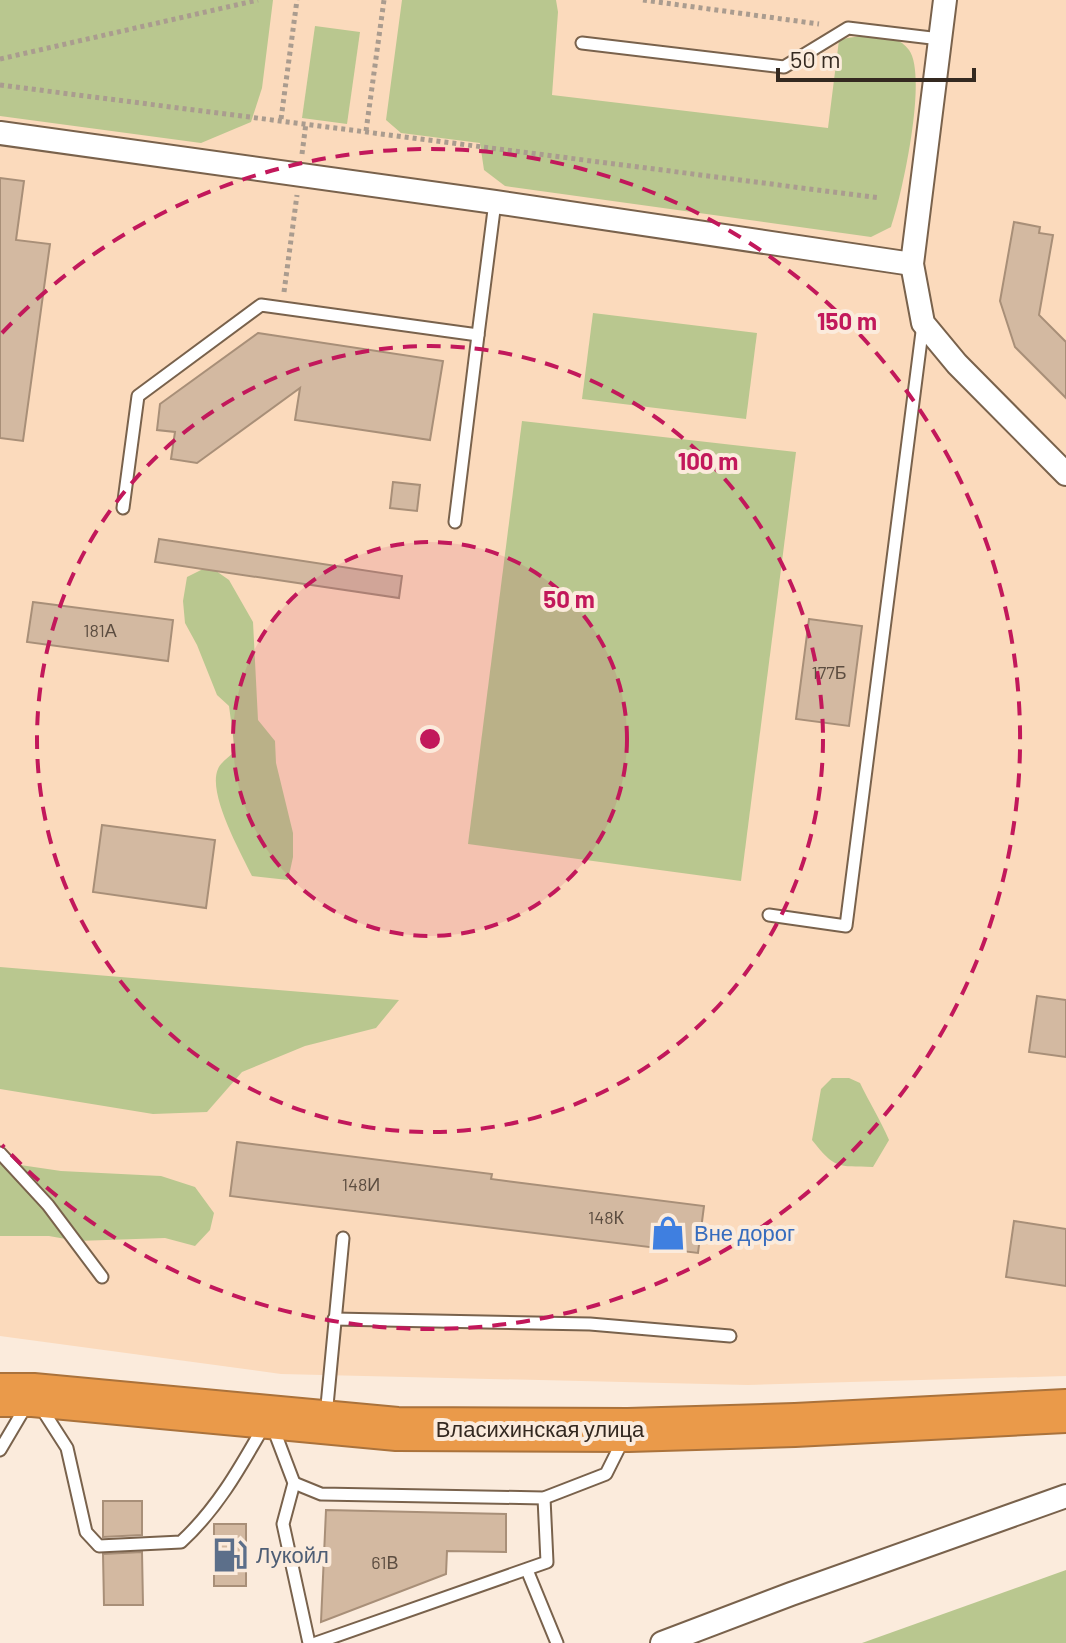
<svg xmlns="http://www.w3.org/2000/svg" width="1066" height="1643" viewBox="0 0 1066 1643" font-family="Barlow,sans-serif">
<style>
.built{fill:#fbdabc}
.green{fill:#b9c78f}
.building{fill:#d3b9a1;stroke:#a88f78;stroke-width:2}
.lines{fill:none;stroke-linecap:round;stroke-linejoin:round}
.lane-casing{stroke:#79624c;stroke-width:15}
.street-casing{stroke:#79624c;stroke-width:26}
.highway-casing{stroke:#aa723b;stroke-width:46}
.path{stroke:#aa9c8f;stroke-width:5;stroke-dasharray:4 4;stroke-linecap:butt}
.lane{stroke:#fff;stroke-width:11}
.street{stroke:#fff;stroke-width:22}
.highway{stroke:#ea9a4a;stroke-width:42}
.ring{fill:none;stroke:#c2185b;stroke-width:4;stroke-dasharray:14 10}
.labels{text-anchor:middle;stroke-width:8;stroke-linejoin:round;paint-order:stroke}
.number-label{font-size:18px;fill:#5c4d40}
.shop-label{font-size:22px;fill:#366cbe;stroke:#fbebdc;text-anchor:start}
.street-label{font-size:22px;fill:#342920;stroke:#fbebdc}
.service-label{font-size:22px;fill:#4e5e75;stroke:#fbebdc;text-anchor:start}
.centre{fill:#c2185b;stroke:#fbebdc;stroke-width:4}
.ring-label{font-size:24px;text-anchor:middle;font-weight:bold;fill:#c2185b;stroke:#fbebdc;stroke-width:8;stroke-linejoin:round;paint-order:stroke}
</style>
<rect width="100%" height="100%" fill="#fbebdc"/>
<!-- built -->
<path class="built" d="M 0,0 L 1066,0 L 1066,1376 L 748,1385 L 281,1374 L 0,1336 Z"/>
<!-- green -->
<g class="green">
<path d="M 0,0 L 273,0 L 262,88 L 251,122 L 201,143 L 0,116 Z"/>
<path d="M 402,0 L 556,0 L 558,12 L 552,95 L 828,128 L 839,40 C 860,35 895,30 909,50 C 928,76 902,196 891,227 L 871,237 L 505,186 L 484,170 L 480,143 L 401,133 L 386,120 Z"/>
<path d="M 315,26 L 360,32 L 347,124 L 302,118 Z"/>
<path d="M 593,313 L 757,333 L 746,419 L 582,399 Z"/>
<path d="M 522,421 L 796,452 L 741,881 L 468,844 Z"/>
<path d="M 209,566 L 229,580 L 253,622 L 258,720 L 275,741 L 276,763 L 293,833 L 293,857 L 288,880 L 252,876 C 241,853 207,793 218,769 C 220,763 230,756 235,751 L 229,706 L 217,695 L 197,645 L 185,623 L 183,601 L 187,577 Z"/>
<path d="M 0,968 L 0,967 L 399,1000 L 376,1028 L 305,1046 L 242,1072 L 207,1112 L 153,1114 L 0,1089 Z"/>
<path d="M 832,1078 L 849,1078 L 860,1083 C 869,1102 880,1119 889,1140 L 873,1167 C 837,1166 835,1169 812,1140 L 821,1089 Z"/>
<path d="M 0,1162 L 61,1171 L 161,1176 L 195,1187 L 214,1213 L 210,1230 L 195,1246 L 165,1238 L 77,1241 L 49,1236 L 0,1236 Z"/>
<path d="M 1066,1570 L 1066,1643 L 862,1643 Z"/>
</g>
<!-- building -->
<g class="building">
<path d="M 0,178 L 24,181 L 16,240 L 50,244 L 23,441 L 0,438 Z"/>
<path d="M 1014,222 L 1040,227 L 1039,233 L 1053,235 L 1039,315 L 1066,342 L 1066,398 L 1015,347 L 1000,301 Z"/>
<path d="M 258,333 L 443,361 L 430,440 L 295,420 L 300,388 L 197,463 L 171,459 L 175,432 L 157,430 L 160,404 Z"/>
<path d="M 393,482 L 420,485 L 417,511 L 390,508 Z"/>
<path d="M 159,539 L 402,576 L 399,598 L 155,562 Z"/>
<path d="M 33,602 L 173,620 L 168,661 L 27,642 Z"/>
<path d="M 809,619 L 862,626 L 849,726 L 796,719 Z"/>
<path d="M 102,825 L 215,840 L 206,908 L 93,892 Z"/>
<path d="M 1037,996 L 1066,1000 L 1066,1057 L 1029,1052 Z"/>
<path d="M 237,1142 L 492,1174 L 491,1179 L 704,1206 L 698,1253 L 230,1196 Z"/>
<path d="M 1014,1221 L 1066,1229 L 1066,1286 L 1006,1277 Z"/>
<path d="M 103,1501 L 142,1501 L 142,1535 L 103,1537 Z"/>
<path d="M 326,1510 L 506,1514 L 506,1552 L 447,1551 L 446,1574 L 321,1622 Z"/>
<rect x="214" y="1524" width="32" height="62"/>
<path d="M 142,1552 L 143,1605 L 104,1605 L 103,1554 Z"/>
</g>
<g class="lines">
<!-- lane casing -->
<g class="lane-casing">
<g id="lane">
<path d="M 582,43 L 784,67 L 848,28 L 940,39"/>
<path d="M 123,508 L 138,396 L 261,305 L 478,335 L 495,202"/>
<path d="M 455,522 L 478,335"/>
<path d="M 769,915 L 846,926 L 923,324"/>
<path d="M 0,1153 L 48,1205 L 102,1277"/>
<path d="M 334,1319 L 590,1324 L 730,1336"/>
<path d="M 40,1406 L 67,1448 L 86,1532 L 99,1546 L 181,1542 C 218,1508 241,1466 265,1424"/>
<path d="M 326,1416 L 343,1238"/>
<path d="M 272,1425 L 294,1483 L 283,1524 L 309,1643"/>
<path d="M 0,1450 L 26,1406"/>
<path d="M 294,1483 L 321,1494 L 544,1498 L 606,1474 L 624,1438"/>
<path d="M 527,1570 L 557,1643"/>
<path d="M 316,1643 L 547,1562 L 544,1498"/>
</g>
</g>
<!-- street casing -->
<g class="street-casing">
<g id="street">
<path d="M 945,0 L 912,264 L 923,323 L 957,364 L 1066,474"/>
<path d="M 0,133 L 495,202 L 912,264"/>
<path d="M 662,1643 L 791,1594 L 1066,1496"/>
</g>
</g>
<!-- highway casing -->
<g class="highway-casing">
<path id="highway" d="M 0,1395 L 33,1395 L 397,1429 L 628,1430 L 795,1425 L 1066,1411"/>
</g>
<!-- path -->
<g class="path">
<path d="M 643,0 L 819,24"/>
<path d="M 0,59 L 258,0"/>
<path d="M 0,85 L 880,198"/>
<path d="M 281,119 L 297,0"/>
<path d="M 366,131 L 384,0"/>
<path d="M 302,154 L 306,123"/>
<path d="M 284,292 L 297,195"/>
</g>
<!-- lane -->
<use href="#lane" class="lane"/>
<!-- street -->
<use href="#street" class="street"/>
<!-- highway -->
<use href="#highway" class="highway"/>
</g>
<!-- distance rings -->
<circle cx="430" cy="739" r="197" fill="#c2185b" fill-opacity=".12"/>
<g class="ring">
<circle cx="430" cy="739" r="197"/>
<circle cx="430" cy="739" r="393"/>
<path d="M2 333A590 590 0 1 1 2 1145"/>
</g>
<!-- icons -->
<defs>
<g id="shop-bare" transform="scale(2.76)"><path d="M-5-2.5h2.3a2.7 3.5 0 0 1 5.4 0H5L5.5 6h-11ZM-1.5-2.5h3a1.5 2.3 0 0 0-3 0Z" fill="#3f7fe0" stroke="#fbebdc" stroke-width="2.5" paint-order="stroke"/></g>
<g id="fuel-bare" transform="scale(2.76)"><path d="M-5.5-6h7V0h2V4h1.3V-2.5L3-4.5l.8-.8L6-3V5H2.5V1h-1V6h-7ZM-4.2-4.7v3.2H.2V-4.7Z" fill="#5c6f8a" stroke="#fbebdc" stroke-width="2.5" paint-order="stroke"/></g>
</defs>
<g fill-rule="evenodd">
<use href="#shop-bare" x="668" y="1233"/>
<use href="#fuel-bare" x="230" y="1555"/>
</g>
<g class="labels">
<!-- number labels -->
<g class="number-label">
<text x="100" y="637">181А</text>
<text x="829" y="679">177Б</text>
<text x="361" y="1191">148И</text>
<text x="606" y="1224">148К</text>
<text x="385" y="1569">61В</text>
</g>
<!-- shop labels -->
<g class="shop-label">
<text x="694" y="1241">Вне дорог</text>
</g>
<!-- street labels -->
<g class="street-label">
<text x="540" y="1437">Власихинская улица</text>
</g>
<!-- service labels -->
<g class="service-label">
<text x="256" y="1563">Лукойл</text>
</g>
</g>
<circle cx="430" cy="739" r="12" class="centre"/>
<g class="ring-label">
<text x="847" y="330">150 m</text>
<text x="708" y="470">100 m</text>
<text x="569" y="608">50 m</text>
</g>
<!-- scale -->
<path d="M778 68v12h196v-12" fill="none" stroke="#342920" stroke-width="4"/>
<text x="790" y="68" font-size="24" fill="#342920" stroke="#fbebdc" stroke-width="6" paint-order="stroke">50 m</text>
</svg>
